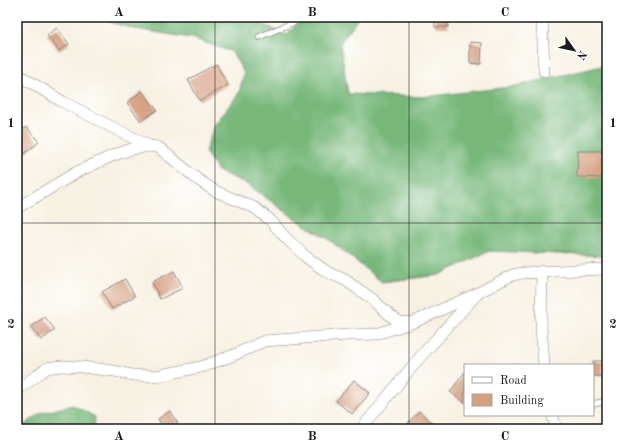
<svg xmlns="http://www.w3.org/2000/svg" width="624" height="446" viewBox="0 0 624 446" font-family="'Old Standard TT',serif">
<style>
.forest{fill:#77b87a;stroke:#4a6a4b}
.building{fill:#d6a183}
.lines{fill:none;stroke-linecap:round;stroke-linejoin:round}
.lane-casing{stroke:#8a867f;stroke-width:7}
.street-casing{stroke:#8a867f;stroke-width:12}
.lane{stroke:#fff;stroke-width:5.5}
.street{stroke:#fff;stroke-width:11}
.grid{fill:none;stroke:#1c1c1c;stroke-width:1;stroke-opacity:0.55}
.neatline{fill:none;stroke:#1c1c1c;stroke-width:1.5}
.grid-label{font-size:13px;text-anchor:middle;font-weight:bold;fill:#1c1c1c}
</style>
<rect width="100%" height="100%" fill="#fff"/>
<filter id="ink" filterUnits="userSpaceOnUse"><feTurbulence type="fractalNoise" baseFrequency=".025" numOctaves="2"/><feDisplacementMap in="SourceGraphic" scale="8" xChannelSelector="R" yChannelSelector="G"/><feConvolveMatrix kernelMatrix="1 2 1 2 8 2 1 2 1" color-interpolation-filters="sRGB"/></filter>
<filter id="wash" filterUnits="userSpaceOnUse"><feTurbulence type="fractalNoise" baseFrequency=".012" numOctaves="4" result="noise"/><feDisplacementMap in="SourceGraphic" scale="16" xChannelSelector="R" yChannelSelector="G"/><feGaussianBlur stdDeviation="0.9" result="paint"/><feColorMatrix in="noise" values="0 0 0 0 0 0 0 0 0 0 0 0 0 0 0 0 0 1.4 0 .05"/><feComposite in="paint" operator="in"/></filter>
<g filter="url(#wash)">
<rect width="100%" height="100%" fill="#f7f1e2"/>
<!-- forest -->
<g class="forest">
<path d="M 98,17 L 246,17 L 287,35 L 303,17 L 359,17 L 340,43 L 348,94 L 422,97 L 511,87 L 607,65 L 607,256 L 489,251 L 439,275 L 382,282 L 332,242 L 293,217 L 247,184 L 218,171 L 205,152 L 215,124 L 239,93 L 244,73 L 232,52 L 192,38 L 135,29 L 99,19 Z"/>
<path d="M 73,405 L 95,417 L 94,429 L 19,429 L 41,413 Z"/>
</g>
<g id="blocks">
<!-- building -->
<g class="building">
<rect x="435" y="17" width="13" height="10"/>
<path d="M 57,28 L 69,44 L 59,51 L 47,35 Z"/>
<path d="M 470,42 L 482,43 L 481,64 L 470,63 Z"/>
<path d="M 216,64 L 228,85 L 200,101 L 188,80 Z"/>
<path d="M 142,91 L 157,110 L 141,121 L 127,103 Z"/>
<path d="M 26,127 L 39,142 L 24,154 L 17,145 L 17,135 Z"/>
<path d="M 578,151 L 607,151 L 607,178 L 577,177 Z"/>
<path d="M 174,271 L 183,288 L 160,299 L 152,282 Z"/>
<path d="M 125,279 L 135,296 L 112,309 L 102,292 Z"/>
<path d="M 45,317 L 55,330 L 41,340 L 31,327 Z"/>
<rect x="593" y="361" width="10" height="15"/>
<path d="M 465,372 L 465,403 L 450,392 Z"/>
<path d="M 354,380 L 370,393 L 352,414 L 336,401 Z"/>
<path d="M 170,411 L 178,424 L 171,429 L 164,429 L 158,419 Z"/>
<path d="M 419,411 L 439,429 L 414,429 L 408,423 Z"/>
</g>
</g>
</g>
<g filter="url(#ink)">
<use href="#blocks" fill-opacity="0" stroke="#8a867f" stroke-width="1"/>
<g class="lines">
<!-- lane casing -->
<g class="lane-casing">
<g id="lane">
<path d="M 259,37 L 306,17"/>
<path d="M 593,404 L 607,401"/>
</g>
</g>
<!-- street casing -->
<g class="street-casing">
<g id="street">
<path d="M 542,17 L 544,71"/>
<path d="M 17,74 L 63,102 L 149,146"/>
<path d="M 17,208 L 77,172 L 114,155 L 132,149 L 149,146 L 158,147 L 197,179 L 215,191 L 255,208 L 270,220 L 285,237 L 306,257 L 327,272 L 345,280 L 371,298 L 391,316 L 401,323 L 409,322"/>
<path d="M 542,271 L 541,327 L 544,365"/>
<path d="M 17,390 L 47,368 L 60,366 L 82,367 L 114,371 L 132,375 L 156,376 L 201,367 L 234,355 L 264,341 L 347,335 L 376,334 L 414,322 L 478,293"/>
<path d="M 552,415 L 557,429"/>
<path d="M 361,429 L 421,356 L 478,293 L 512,275 L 523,273 L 577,270 L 607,269"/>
</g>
</g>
<!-- lane -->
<use href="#lane" class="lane"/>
<!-- street -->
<use href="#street" class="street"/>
</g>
</g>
<!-- grid -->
<path class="grid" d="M 215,17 L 215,429M 409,17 L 409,429M 17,223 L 607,223"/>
<!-- margin -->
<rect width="624" height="446" fill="none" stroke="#fff" stroke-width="44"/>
<!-- legend -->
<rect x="464" y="364" width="130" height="52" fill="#ffffff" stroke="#a4a4a4"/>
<rect x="472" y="377" width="20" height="6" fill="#ffffff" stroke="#a4a4a4"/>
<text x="500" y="384" font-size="12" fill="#1c1c1c">Road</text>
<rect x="472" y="394" width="20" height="12" fill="#d6a183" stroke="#a4a4a4"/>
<text x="500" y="404" font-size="12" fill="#1c1c1c">Building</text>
<!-- north arrow -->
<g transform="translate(574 50) rotate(123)" stroke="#ffffff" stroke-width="3" paint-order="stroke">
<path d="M0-3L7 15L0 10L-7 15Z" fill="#1c1c1c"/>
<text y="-6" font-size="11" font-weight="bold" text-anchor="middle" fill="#1c1c1c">N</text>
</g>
<rect x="22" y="22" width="580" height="402" class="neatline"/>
<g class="grid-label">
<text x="119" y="16">A</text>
<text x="312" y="16">B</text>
<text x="505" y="16">C</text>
<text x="11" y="127">1</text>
<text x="613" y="127">1</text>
<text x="11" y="328">2</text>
<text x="613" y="328">2</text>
<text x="119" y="440">A</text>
<text x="312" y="440">B</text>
<text x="505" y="440">C</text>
</g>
</svg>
